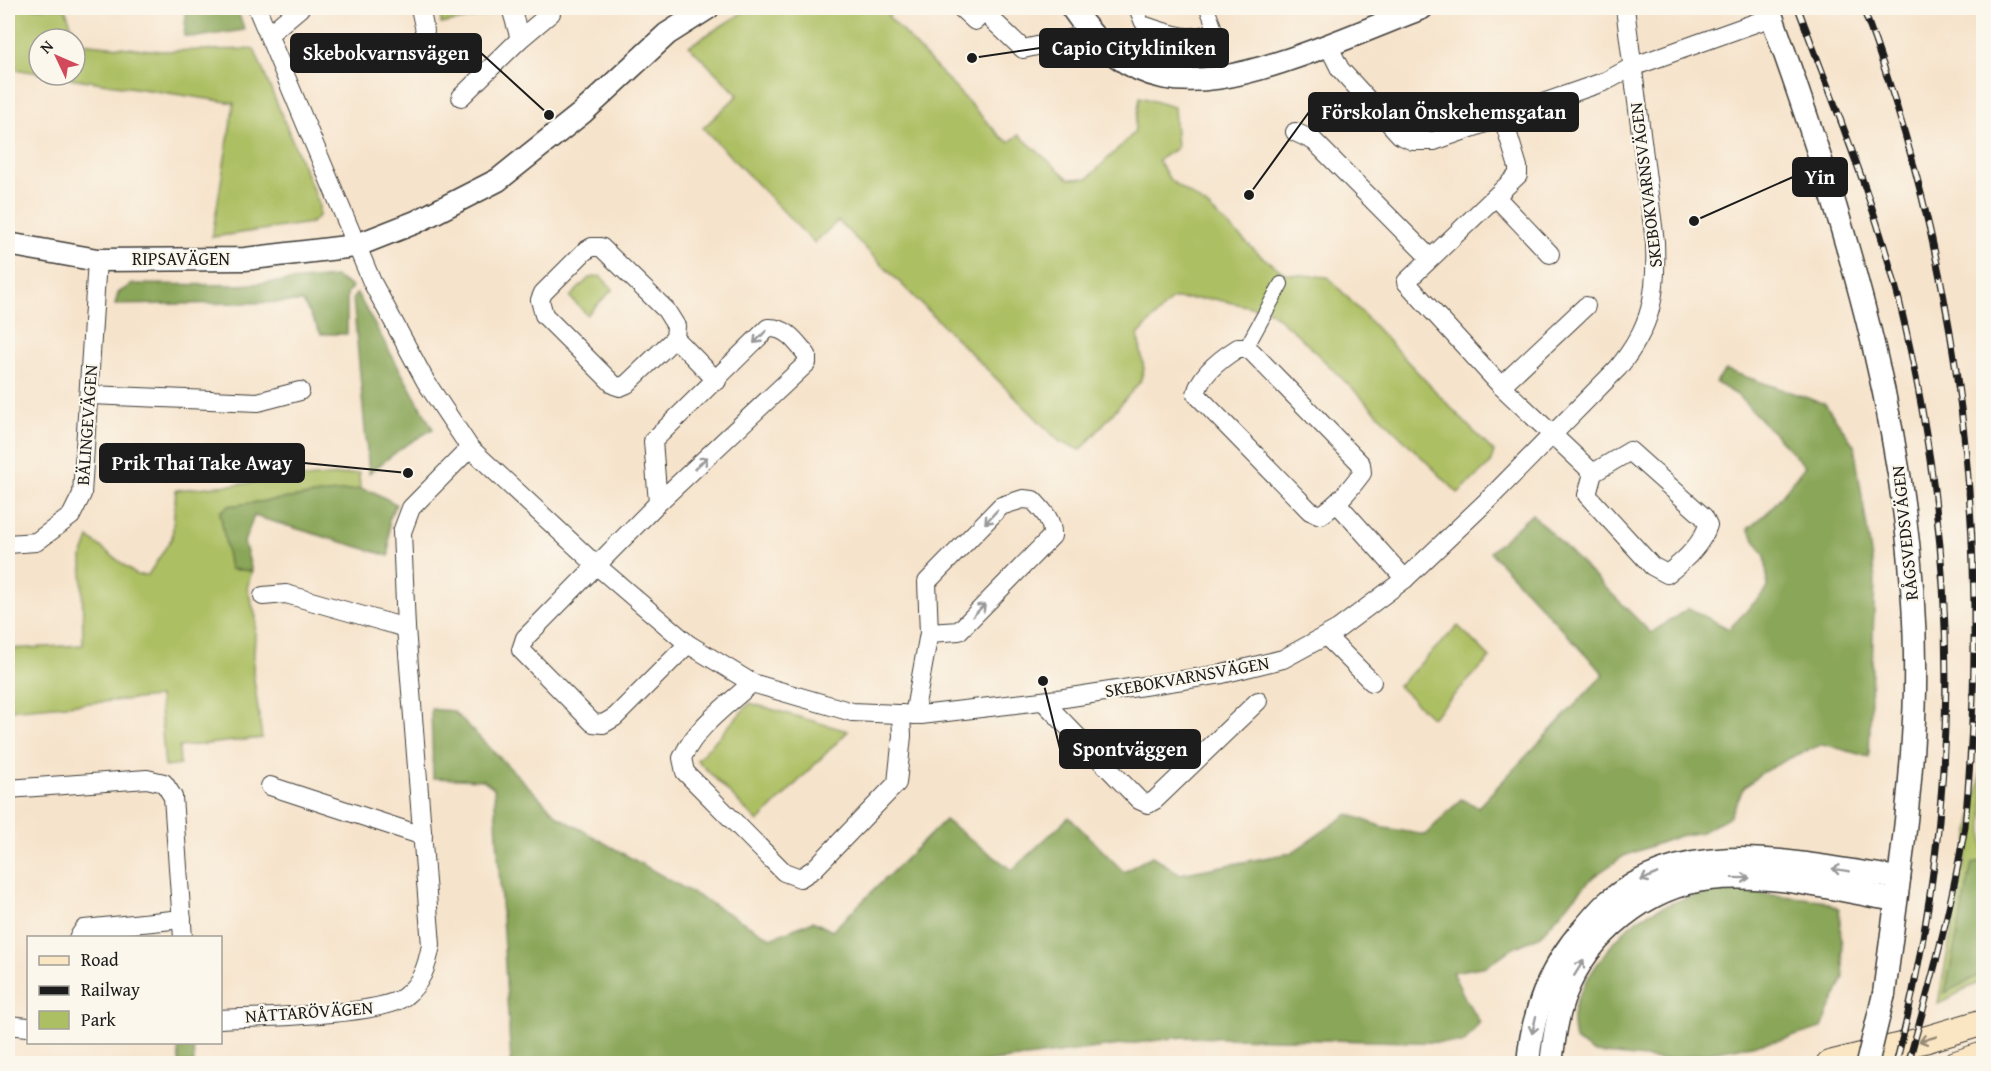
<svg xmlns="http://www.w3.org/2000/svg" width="1991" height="1071" viewBox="0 0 1991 1071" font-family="'Gentium Book Plus',serif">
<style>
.green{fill:#adbf63;stroke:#646e40;stroke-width:1.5}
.forest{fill:#8aa659;stroke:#53613a;stroke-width:1.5}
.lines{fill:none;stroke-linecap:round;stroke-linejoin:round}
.pedestrian-casing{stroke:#3d3a36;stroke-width:16}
.minor-casing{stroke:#3d3a36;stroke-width:20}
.tertiary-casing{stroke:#3d3a36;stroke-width:25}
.secondary-casing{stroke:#3d3a36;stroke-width:28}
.pedestrian{stroke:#fff;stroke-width:14}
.minor{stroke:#fff;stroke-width:18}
.tertiary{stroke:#fff;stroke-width:22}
.secondary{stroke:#fbe6c3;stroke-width:26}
.rail-casing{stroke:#1c1c1c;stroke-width:7}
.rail{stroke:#fbf7ec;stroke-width:4.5;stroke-dasharray:14;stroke-linecap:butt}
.tertiary-bridge-casing{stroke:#3d3a36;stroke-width:25;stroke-linecap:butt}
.tertiary-bridge{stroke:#fff;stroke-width:22}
.oneway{stroke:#999}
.oneway2{stroke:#978b78}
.labels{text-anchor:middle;stroke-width:4.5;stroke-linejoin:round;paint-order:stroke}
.street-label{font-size:18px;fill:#1c1c1c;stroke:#fbf7ec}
.leader{fill:none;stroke:#1c1c1c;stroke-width:2}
.callout-dot{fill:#1c1c1c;stroke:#fbf7ec;stroke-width:2}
.callout{fill:#1c1c1c;stroke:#1c1c1c;stroke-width:2}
.callout-label{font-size:20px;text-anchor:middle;font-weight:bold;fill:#fff}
</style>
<rect width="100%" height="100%" fill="#fbf7ec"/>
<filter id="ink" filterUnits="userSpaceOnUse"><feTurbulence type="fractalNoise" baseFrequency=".0167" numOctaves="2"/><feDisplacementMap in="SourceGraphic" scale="12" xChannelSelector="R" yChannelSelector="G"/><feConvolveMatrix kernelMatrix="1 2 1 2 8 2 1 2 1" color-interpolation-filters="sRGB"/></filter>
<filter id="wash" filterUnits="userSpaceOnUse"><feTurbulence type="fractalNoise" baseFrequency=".008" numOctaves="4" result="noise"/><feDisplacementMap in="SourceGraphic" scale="24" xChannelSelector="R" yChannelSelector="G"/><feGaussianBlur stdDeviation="1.35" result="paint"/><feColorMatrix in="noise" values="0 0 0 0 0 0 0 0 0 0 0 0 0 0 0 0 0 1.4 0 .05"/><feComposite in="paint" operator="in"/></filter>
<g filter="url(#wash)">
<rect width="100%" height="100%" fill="#f6e3cb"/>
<!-- green -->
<g class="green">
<path d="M 8,8 L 65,8 L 78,43 L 161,51 L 254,49 L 319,204 L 319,216 L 311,223 L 212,237 L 234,103 L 49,75 L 75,75 L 75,39 L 39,39 L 39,73 L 13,69 L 8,54 Z"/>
<path d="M 441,8 L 491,8 L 493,14 L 441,24 Z"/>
<path d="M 750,8 L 896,8 L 888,16 L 1001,137 L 1009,142 L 1019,135 L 1069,179 L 1088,178 L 1134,133 L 1140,97 L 1174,107 L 1177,148 L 1158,160 L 1170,180 L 1207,206 L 1261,256 L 1286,274 L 1328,277 C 1384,335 1437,395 1494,452 L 1490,464 L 1458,493 L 1297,334 L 1270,311 L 1214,299 L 1172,299 L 1138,335 L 1144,369 L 1140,382 L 1081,450 L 1060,442 L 838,221 L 814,243 L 703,128 L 738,95 L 689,46 Z"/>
<path d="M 600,276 L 613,289 L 587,315 L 570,297 L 589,278 Z"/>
<path d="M 359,473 L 360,489 L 228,506 L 230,569 L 252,571 L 247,588 L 256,617 L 253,672 L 262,738 L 179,747 L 180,765 L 165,767 L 159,697 L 8,710 L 8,649 L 83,645 L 82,557 L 89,538 L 137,575 L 148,575 L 172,538 L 176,490 Z"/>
<path d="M 1458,626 L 1490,658 L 1432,718 L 1398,686 Z"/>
<path d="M 750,703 L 848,731 L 758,822 L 697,760 Z"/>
<path d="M 1983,762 L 1983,980 L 1938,1004 Z"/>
</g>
<!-- forest -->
<g class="forest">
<path d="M 183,8 L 236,8 L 245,30 L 197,37 L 184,36 L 186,16 Z"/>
<path d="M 336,277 L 352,287 L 347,294 L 347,334 L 321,334 L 303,302 L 115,305 L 118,293 L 132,284 L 240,285 Z"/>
<path d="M 357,293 L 433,429 L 403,447 L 369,473 L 353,298 Z"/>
<path d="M 1726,370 L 1825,404 L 1854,445 L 1875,579 L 1869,757 L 1823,744 L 1792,757 L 1761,773 L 1743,789 L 1730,816 L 1702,832 L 1679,836 L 1624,856 L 1593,877 L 1539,937 L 1511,949 L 1487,966 L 1452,972 L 1466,1000 L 1480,1022 L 1464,1043 L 1183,1037 L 971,1064 L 511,1063 L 494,788 L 483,780 L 433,778 L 431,709 L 453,711 L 559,817 L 771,938 L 813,921 L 832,931 L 945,820 L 1012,870 L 1069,817 L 1124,872 L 1152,856 L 1180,874 L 1291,853 L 1348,814 L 1386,828 L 1425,835 L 1461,799 L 1478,807 L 1604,674 L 1490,552 L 1532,514 L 1651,633 L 1689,608 L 1729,629 L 1768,588 L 1765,556 L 1748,529 L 1770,510 L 1805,466 L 1737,395 L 1715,382 Z"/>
<path d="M 360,489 L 374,492 L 396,504 L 389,519 L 389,556 L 254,516 L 244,542 L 252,571 L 230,569 L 220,512 L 228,506 Z"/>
<path d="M 1983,861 L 1983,973 L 1945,993 L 1972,863 Z"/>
<path d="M 1716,889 L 1821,900 L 1839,909 L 1844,977 L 1822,1028 L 1781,1040 L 1665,1060 L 1595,1053 L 1575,1040 C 1574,1033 1572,1025 1573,1017 C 1574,990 1618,930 1643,916 C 1666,904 1691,896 1716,889 Z"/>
<path d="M 178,1043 L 193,1043 L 194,1063 L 179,1063 Z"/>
</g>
</g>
<g filter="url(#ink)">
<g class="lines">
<!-- pedestrian casing -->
<g class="pedestrian-casing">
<g id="pedestrian">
<path d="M 1136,8 L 1142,23 C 1168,31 1190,42 1215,29 L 1207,8"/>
<path d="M 1246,348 L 1281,284"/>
</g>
</g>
<!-- minor casing -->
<g class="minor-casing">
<g id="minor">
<path d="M 257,8 L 372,282 L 426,382 L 470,448 L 596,565 L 688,644 L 752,683 L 852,712 L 921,715 L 1058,699 L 1222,674 L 1283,659 L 1338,629 L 1405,579 L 1489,499 L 1618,368 C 1652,326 1657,295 1655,242 L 1625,8"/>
<path d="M 961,8 L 975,21 L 984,12 L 1023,49 L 1092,34"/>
<path d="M 269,34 L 300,8"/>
<path d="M 520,39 L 551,13 L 551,8"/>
<path d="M 1328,45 L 1340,69 L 1400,135 L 1413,141 L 1434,141 L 1606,81 L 1632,67 L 1772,17 L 1769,8"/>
<path d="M 415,51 L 425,31 L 420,8"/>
<path d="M 461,97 L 520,39 L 511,8"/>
<path d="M 1503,118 L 1518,167 L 1518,175 L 1406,282 L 1501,386 L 1593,473 L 1587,495 L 1652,566 L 1667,574 C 1683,562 1702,544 1708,525 L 1704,517 L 1630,451 L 1593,473"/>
<path d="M 1295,132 L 1314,141 L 1430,258"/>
<path d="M 1496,197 L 1550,254"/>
<path d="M 675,338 L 627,384 L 620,387 L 614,385 L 544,315 L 540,300 L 543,293 L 585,251 L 592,247 L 601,247 L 666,310 L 676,326 L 675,338 L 717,381"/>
<path d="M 1238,348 L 1246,348 L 1252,352 L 1361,464 L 1362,473 C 1350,489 1338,504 1321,515 L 1310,511 L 1196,394 C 1200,375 1222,358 1238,348 Z"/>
<path d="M 1501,386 L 1586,306"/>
<path d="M 90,395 L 258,402 L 300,391"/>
<path d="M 658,503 L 653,441 L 768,328 C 787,327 796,342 807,355 L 807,363 L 658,503 L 525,638 L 521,650 L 593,723 L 603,724 L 615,717 L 688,644"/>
<path d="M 1337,503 L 1405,579"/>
<path d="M 8,544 L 36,542 L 71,516 L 82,494 L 97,260"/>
<path d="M 263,596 L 286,594 L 406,628"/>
<path d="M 1326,636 L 1372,682"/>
<path d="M 752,683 C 726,706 697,726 682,758 L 685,772 L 784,872 L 800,878 L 814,869 L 897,783 L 902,736 L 901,714"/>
<path d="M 1043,701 L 1139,800 L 1148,804 L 1155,800 L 1258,701"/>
<path d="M 914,715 L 929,633 L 927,582 L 1001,506 L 1023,499 L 1033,500 C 1043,511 1053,520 1052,536 L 959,631 L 929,633"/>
<path d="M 270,786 L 423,836"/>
<path d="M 8,789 L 147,779 L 164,783 L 173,797 L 183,938"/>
<path d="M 78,938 L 84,929 L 182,919"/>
<path d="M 220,1019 C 258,1017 378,1016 404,997 C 422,983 427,966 431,945 L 406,628 L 402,532 L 411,508 L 470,448"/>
<path d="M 8,1025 L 28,1027"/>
</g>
</g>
<!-- tertiary casing -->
<g class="tertiary-casing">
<g id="tertiary">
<path d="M 1072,8 C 1128,92 1192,91 1281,62 C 1329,47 1375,26 1422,8"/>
<path d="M 1772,17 C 1849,234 1919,457 1915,690 C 1913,791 1897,893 1884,994"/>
<path d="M 8,244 L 97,260 L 245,259 L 355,246 L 416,222 L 498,180 L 582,113 L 667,34 L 708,8"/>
<path d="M 1528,1064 C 1532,1013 1550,965 1584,928 C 1592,919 1600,908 1609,901 C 1692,833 1803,865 1899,878"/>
<path d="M 1551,1064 C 1554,1039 1557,1015 1566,992 C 1589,934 1647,886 1710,879 C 1771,872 1835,890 1895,900"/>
</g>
</g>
<!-- secondary casing -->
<g class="secondary-casing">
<g id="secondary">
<path d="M 1829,1064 L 1924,1040 L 1984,1022"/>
<path d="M 1956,1064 L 1984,1055"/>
</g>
</g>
<!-- pedestrian -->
<use href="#pedestrian" class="pedestrian"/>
<!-- minor -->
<use href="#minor" class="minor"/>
<!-- tertiary -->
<use href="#tertiary" class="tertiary"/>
<!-- secondary -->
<use href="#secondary" class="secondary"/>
<!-- rail casing -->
<g class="rail-casing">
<g id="rail">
<path d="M 1798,8 C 1834,104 1874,200 1899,300 C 1962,559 1962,805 1896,1064"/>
<path d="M 1863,8 C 1963,275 1991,541 1965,826 C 1952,906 1930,986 1908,1064"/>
</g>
</g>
<!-- rail -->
<use href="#rail" class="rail"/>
<!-- tertiary-bridge casing -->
<g class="tertiary-bridge-casing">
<path id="tertiary-bridge" d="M 1867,1064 L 1884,994"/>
</g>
<!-- tertiary-bridge -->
<use href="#tertiary-bridge" class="tertiary-bridge"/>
</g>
<!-- one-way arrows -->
<defs><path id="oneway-shaft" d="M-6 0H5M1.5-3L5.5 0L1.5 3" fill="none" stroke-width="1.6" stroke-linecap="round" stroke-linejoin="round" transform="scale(1.5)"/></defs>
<g class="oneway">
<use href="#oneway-shaft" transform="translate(760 337) rotate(135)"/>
<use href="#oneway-shaft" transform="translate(701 463) rotate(-43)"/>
<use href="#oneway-shaft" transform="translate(991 517) rotate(133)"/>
<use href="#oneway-shaft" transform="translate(979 610) rotate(-46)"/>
<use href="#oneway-shaft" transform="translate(1841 870) rotate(-171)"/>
<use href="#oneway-shaft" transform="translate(1649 877) rotate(156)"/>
<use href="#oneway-shaft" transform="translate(1741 878) rotate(1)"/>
<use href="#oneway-shaft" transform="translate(1579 968) rotate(-58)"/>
<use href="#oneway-shaft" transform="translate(1534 1025) rotate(103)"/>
</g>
<use class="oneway2" href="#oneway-shaft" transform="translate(1928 1039) rotate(164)"/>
</g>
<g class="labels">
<!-- street labels -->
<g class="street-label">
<text transform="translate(1646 185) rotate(-97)" y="6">SKEBOKVARNSVÄGEN</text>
<text x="181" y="265">RIPSAVÄGEN</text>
<text transform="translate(87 425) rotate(-86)" y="6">BÄLINGEVÄGEN</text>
<text transform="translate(1905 533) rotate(-96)" y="6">RÅGSVEDSVÄGEN</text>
<text transform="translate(1187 677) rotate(-10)" y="6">SKEBOKVARNSVÄGEN</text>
<text transform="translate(309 1012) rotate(-4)" y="6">NÅTTARÖVÄGEN</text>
</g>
</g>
<!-- callouts -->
<path class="leader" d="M972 58L1040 48M549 115L481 53M1249 195L1309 112M1694 221L1793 177M408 473L304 463M1043 681L1060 749"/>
<g class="callout-dot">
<circle cx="972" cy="58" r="6"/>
<circle cx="549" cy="115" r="6"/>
<circle cx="1249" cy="195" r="6"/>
<circle cx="1694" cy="221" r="6"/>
<circle cx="408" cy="473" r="6"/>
<circle cx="1043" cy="681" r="6"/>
</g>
<g class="callout">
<rect x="1040" y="29" width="188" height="38" rx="6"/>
<rect x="291" y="34" width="190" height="38" rx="6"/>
<rect x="1309" y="93" width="269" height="38" rx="6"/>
<rect x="1793" y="158" width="54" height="38" rx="6"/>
<rect x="100" y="444" width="204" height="38" rx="6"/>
<rect x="1060" y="730" width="140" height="38" rx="6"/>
</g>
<g class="callout-label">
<text x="1134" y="55">Capio Citykliniken</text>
<text x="386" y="60">Skebokvarnsvägen</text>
<text x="1444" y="119">Förskolan Önskehemsgatan</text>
<text x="1820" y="184">Yin</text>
<text x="202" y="470">Prik Thai Take Away</text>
<text x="1130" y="756">Spontväggen</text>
</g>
<!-- margin -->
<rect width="1991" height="1071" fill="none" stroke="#fbf7ec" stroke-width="30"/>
<!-- legend -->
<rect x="27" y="936" width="195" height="108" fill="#fbf7ec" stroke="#a29f99" stroke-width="1.5"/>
<rect x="39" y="956" width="30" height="9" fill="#fbe6c3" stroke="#a29f99" stroke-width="1.5"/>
<text x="81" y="966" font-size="18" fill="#1c1c1c">Road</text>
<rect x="39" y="986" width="30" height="9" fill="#1c1c1c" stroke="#a29f99" stroke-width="1.5"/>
<text x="81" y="996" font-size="18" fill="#1c1c1c">Railway</text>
<rect x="39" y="1011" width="30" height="18" fill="#adbf63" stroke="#a29f99" stroke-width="1.5"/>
<text x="81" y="1026" font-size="18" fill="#1c1c1c">Park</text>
<!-- north arrow -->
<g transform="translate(57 57) rotate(314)"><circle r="28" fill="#fbf7ec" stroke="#a29f99" stroke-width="1.5"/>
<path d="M0-4.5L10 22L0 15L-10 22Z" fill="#d1495b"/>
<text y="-9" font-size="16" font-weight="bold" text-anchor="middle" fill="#1c1c1c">N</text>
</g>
</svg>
